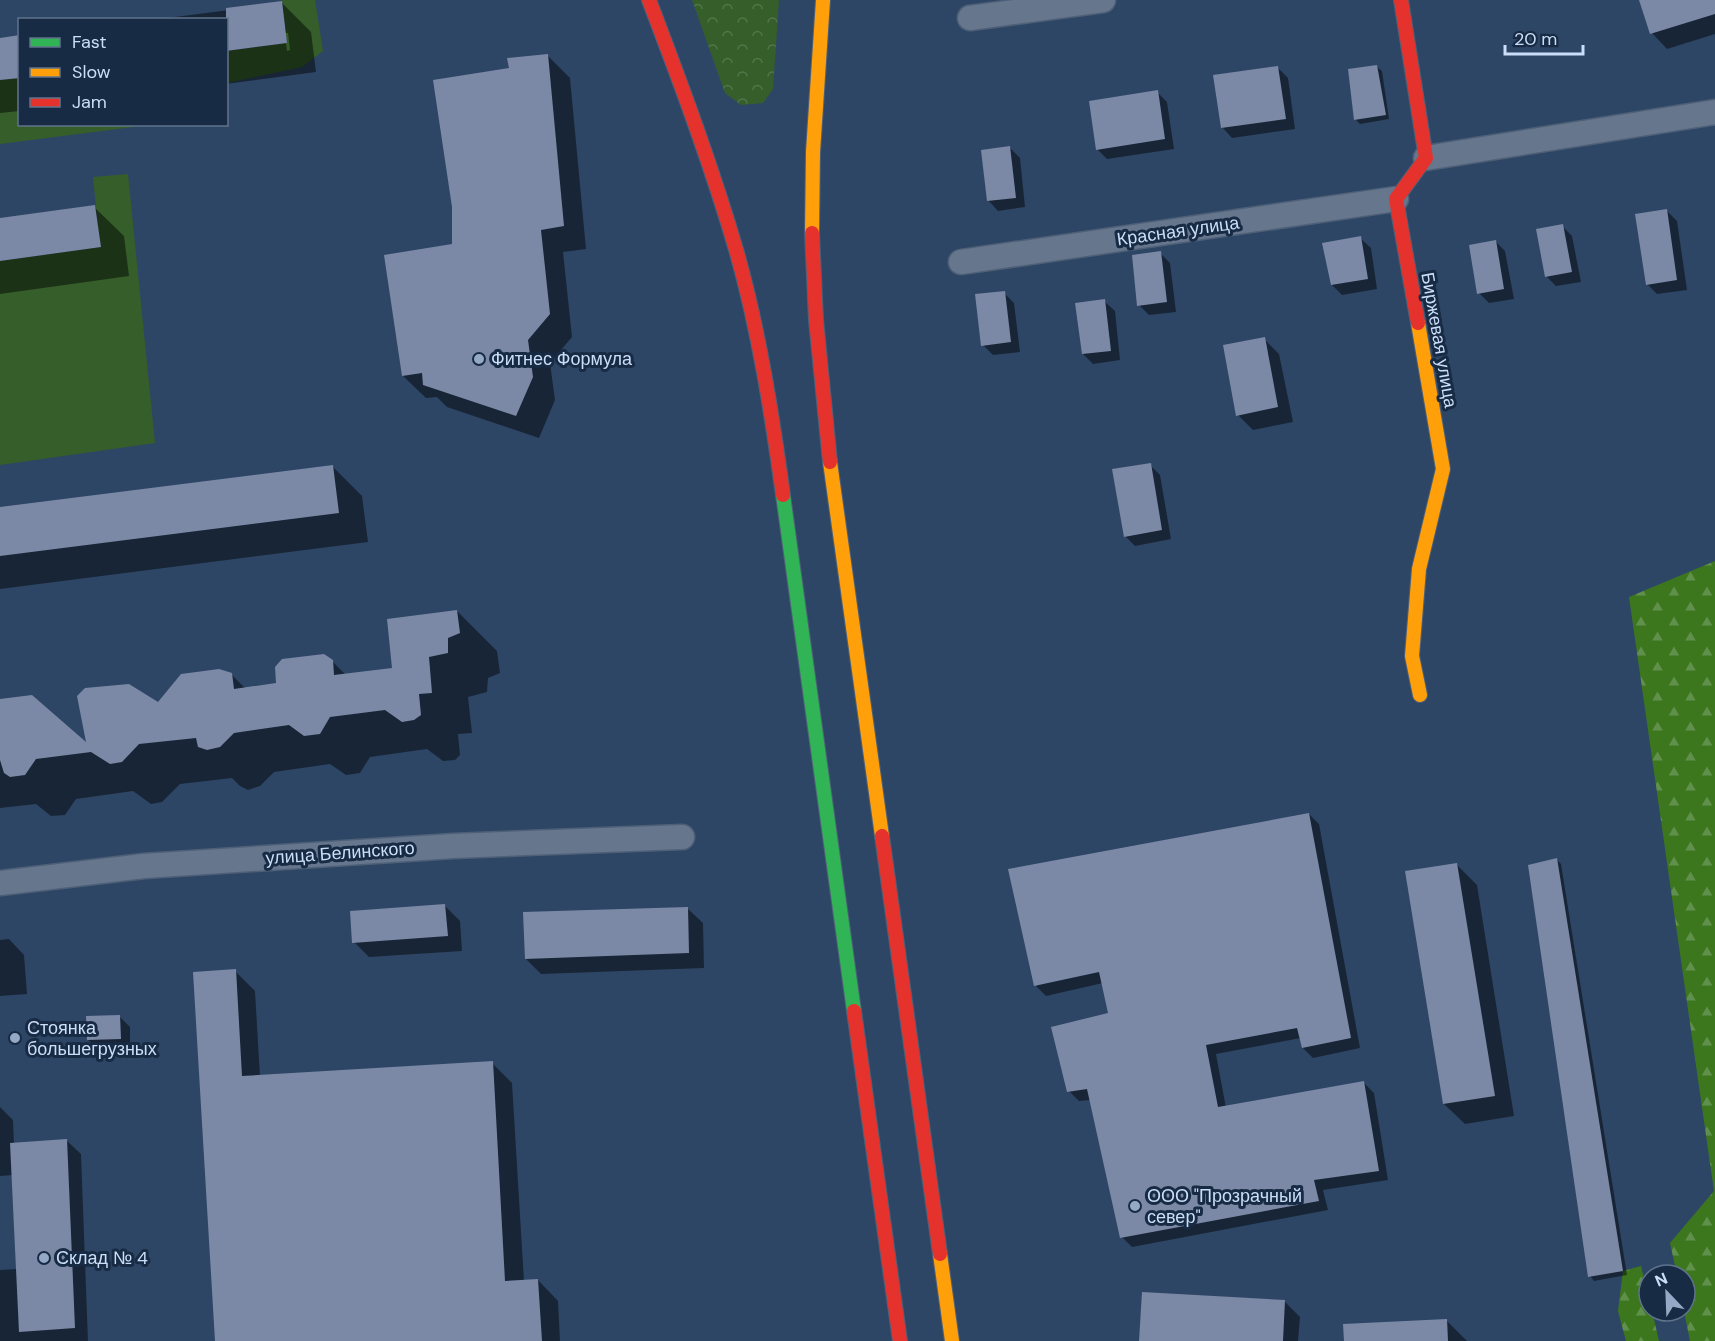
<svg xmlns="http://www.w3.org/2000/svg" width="1715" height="1341" viewBox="0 0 1715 1341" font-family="'DM Sans',sans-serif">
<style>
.grass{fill:#365e2a}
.forest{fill:url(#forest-firs)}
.park{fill:url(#park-crowns)}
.shadow{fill:#0007;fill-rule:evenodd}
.building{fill:#7c89a6}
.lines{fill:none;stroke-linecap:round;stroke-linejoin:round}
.street-casing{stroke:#4e6077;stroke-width:27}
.fast-casing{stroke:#4e6077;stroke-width:16}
.slow-casing{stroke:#4e6077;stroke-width:16}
.jam-casing{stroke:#4e6077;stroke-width:16}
.street{stroke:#66768d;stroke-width:24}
.fast{stroke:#30b455;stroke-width:14}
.slow{stroke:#ff9f0a;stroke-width:14}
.jam{stroke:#e5322d;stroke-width:14}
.poi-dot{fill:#94a9c5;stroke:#182b44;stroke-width:2}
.labels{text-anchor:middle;stroke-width:6;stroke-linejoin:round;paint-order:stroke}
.street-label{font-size:18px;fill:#cbdef9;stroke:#182b44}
.poi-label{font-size:18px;fill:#cbdef9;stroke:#182b44;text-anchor:start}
</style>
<defs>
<pattern id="forest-firs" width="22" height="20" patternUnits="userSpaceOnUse" patternTransform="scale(1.5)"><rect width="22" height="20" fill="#3c771e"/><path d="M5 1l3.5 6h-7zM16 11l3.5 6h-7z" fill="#60904b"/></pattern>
<pattern id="park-crowns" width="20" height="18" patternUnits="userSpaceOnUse" patternTransform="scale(1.5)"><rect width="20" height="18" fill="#365e2a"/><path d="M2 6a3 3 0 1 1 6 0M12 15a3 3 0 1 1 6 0" fill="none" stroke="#52754a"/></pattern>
</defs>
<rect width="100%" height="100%" fill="#2e4665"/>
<!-- grass -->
<g class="grass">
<path d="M 282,0 L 315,0 L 323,51 L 302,67 L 227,83 L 227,51 L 287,43 Z"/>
<path d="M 19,78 L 20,124 L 149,125 L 0,144 L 0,80 Z"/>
<path d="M 128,174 L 155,443 L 0,465 L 0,261 L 100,247 L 93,177 Z"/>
</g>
<!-- forest -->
<g class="forest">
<path d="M 1715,561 L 1715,1341 L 1690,1341 L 1684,1311 L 1685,1275 L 1677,1275 L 1670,1243 L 1714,1191 L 1629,597 Z"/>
<path d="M 1641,1266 L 1649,1300 L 1649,1311 L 1652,1311 L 1659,1341 L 1626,1341 L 1618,1311 L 1623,1271 Z"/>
</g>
<!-- park -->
<path class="park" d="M 692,0 L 779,0 L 773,89 L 763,103 L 741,105 L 725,93 Z"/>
<!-- shadow -->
<g class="shadow">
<path d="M 1641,0 L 1715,0 L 1715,34 L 1667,49 L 1652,33 Z"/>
<path d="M 282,3 L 311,32 L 316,72 L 226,84 L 226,20 L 152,20 ZM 285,33 L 288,33 L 290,50 L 287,51 Z"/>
<path d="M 20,37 L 20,111 L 0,113 L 0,39 Z"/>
<path d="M 547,55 L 570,78 L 586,249 L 563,252 L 572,337 L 550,363 L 555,400 L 539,438 L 447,407 L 437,397 L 426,398 L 403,376 L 454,246 L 511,69 Z"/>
<path d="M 1377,67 L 1382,71 L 1389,119 L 1360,124 L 1355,119 Z"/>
<path d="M 1278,68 L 1288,78 L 1295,129 L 1232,138 L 1222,127 Z"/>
<path d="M 1157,92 L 1167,102 L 1174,149 L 1107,159 L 1097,149 Z"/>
<path d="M 1010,148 L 1020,158 L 1025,207 L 998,211 L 988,200 Z"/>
<path d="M 94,207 L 124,236 L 129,276 L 0,294 L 0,220 Z"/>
<path d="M 1667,211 L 1677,221 L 1687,290 L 1657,294 L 1647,284 Z"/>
<path d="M 1562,226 L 1572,236 L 1581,282 L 1556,286 L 1546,276 Z"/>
<path d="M 1360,238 L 1371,248 L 1377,289 L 1342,295 L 1332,285 Z"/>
<path d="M 1495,241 L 1505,251 L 1514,299 L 1489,303 L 1479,293 Z"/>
<path d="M 1160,253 L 1170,263 L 1176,312 L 1149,315 L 1139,305 Z"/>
<path d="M 1004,293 L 1014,303 L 1020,352 L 993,355 L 983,345 Z"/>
<path d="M 1104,301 L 1115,311 L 1120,360 L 1093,364 L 1083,354 Z"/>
<path d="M 1264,339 L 1279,354 L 1293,422 L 1253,430 L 1238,415 Z"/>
<path d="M 1150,465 L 1160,475 L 1171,539 L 1135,546 L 1125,536 Z"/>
<path d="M 332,466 L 362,496 L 368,542 L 0,589 L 0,509 Z"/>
<path d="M 457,611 L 497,651 L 500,673 L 488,678 L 487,692 L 468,697 L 472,733 L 458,734 L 460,755 L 455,760 L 443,761 L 427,749 L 370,757 L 360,773 L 346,775 L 330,764 L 274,772 L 260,786 L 248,790 L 240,786 L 232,778 L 180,784 L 162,802 L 151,804 L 133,791 L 76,799 L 65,815 L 51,816 L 36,804 L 0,808 L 0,701 L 88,746 L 158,704 L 231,674 L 246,689 L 278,684 L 332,661 L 346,675 L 394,670 Z"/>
<path d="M 1309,814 L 1319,824 L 1360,1048 L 1313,1058 L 1303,1048 L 1301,1038 L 1216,1054 L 1226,1108 L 1364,1083 L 1374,1093 L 1388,1180 L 1323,1190 L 1328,1210 L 1132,1247 L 1122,1237 L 1090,1100 L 1079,1101 L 1069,1091 L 1110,1014 L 1103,983 L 1046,996 L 1036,986 Z"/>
<path d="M 1557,860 L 1561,864 L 1627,1275 L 1594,1281 L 1590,1276 Z"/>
<path d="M 1456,864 L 1477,885 L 1514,1116 L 1465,1124 L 1444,1104 Z"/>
<path d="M 445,906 L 460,921 L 462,951 L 369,957 L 354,942 Z"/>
<path d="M 687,908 L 703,923 L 704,968 L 541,974 L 526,959 Z"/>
<path d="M 9,939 L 24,955 L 27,994 L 0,996 L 0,940 Z"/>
<path d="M 235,971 L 255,991 L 260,1076 L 492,1063 L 512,1083 L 524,1281 L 538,1280 L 558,1301 L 560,1341 L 216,1341 Z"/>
<path d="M 120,1017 L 130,1027 L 130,1049 L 99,1050 L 88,1040 Z"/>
<path d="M 0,1107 L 13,1120 L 14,1144 L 66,1140 L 81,1154 L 88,1341 L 0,1341 L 0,1270 L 17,1269 L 13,1175 L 0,1176 Z"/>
<path d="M 1284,1301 L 1300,1317 L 1298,1341 L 1140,1341 Z"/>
<path d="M 1447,1321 L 1467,1341 L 1376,1341 Z"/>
</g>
<!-- building -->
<g class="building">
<path d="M 1639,0 L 1715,0 L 1715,14 L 1650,34 Z"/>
<path d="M 282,1 L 287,43 L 226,51 L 226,8 Z"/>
<path d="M 20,35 L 20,78 L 0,80 L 0,38 Z"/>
<path d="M 548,54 L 564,226 L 541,230 L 550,314 L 528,340 L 533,377 L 516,416 L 423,385 L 422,373 L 402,376 L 384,255 L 452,244 L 452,207 L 433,80 L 509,68 L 507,58 Z"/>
<path d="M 1377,65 L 1386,115 L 1354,120 L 1348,69 Z"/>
<path d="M 1278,66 L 1286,119 L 1221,128 L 1213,75 Z"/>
<path d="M 1158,90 L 1165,139 L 1096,150 L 1089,101 Z"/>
<path d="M 1010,146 L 1016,198 L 987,201 L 981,150 Z"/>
<path d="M 95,205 L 101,247 L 0,261 L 0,218 Z"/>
<path d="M 1667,209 L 1677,280 L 1646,285 L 1635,214 Z"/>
<path d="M 1563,224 L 1572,272 L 1545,277 L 1536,229 Z"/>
<path d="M 1361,236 L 1368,279 L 1331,285 L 1322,243 Z"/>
<path d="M 1496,240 L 1504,289 L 1477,294 L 1469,245 Z"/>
<path d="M 1161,251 L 1167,302 L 1137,306 L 1132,255 Z"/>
<path d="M 1005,291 L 1011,342 L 981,346 L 975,294 Z"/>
<path d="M 1105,299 L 1111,351 L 1082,354 L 1075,303 Z"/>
<path d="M 1265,337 L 1278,407 L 1236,416 L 1223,345 Z"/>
<path d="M 1151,463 L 1162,530 L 1124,537 L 1112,469 Z"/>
<path d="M 333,465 L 339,513 L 0,556 L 0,507 Z"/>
<path d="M 457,610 L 460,633 L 448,638 L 448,653 L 429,657 L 432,693 L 419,694 L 421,715 L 414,720 L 402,722 L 385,710 L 330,717 L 320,734 L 304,736 L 289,725 L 234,733 L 220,747 L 207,750 L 198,747 L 196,738 L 139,744 L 122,762 L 110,764 L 91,752 L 36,759 L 25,775 L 10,777 L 4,773 L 0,760 L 0,699 L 32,695 L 86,742 L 77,696 L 85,688 L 129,684 L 158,702 L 181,674 L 219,669 L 232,673 L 234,689 L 276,683 L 275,667 L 282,659 L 324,654 L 333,660 L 334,675 L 392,668 L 387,619 Z"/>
<path d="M 1309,813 L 1351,1038 L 1302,1048 L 1297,1028 L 1206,1045 L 1218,1107 L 1364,1081 L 1379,1171 L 1314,1180 L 1319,1201 L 1120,1238 L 1087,1089 L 1067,1092 L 1051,1027 L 1108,1013 L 1099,972 L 1034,986 L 1008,869 Z"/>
<path d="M 1557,858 L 1623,1271 L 1588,1277 L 1528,865 Z"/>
<path d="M 1457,863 L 1495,1096 L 1443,1104 L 1405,871 Z"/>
<path d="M 445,904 L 448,936 L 352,943 L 350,911 Z"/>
<path d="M 688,907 L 689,953 L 525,959 L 523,912 Z"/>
<path d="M 236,969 L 242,1076 L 493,1061 L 505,1281 L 538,1279 L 542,1341 L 215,1341 L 193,972 Z"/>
<path d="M 120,1015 L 121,1039 L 87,1040 L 86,1016 Z"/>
<path d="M 67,1139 L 75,1328 L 19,1332 L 10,1143 Z"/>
<path d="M 1142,1292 L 1285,1300 L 1283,1341 L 1139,1341 Z"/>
<path d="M 1447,1319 L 1448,1341 L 1344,1341 L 1343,1324 Z"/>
</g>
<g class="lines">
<!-- street casing -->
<g class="street-casing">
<g id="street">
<path d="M 970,18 L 1103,0"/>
<path d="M 1426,158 L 1715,112"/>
<path d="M 961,262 L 1396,199"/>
<path d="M 0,883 L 144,866 L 453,846 L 682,837"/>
</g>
</g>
<!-- fast casing -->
<g class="fast-casing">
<path id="fast" d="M 783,495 L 854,1011"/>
</g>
<!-- slow casing -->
<g class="slow-casing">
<g id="slow">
<path d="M 812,233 L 813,152 L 823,0"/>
<path d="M 1418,323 L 1443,469 L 1419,569 L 1412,656 L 1420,695"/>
<path d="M 830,462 L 882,836"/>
<path d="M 940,1254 L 952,1341"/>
</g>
</g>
<!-- jam casing -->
<g class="jam-casing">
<g id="jam">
<path d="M 649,0 C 681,84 712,167 737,253 C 759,331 772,415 783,495"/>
<path d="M 1401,0 L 1426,158 L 1396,199 L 1418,323"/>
<path d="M 812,233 L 816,320 L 830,462"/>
<path d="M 882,836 L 940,1254"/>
<path d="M 854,1011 L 900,1341"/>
</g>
</g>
<!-- street -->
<use href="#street" class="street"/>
<!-- fast -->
<use href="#fast" class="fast"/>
<!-- slow -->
<use href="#slow" class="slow"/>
<!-- jam -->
<use href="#jam" class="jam"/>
</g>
<!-- markers -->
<g class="poi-dot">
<circle cx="479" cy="359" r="6"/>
<circle cx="15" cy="1038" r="6"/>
<circle cx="1135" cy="1206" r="6"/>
<circle cx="44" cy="1258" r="6"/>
</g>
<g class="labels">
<!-- street labels -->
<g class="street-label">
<text transform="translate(1178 231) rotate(-8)" y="6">Красная улица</text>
<text transform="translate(1439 340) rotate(80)" y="6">Биржевая улица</text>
<text transform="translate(340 853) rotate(-4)" y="6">улица Белинского</text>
</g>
<!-- poi labels -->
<g class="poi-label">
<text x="491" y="365">Фитнес Формула</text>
<text x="27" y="1034">Стоянка<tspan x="27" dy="21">большегрузных</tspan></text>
<text x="1147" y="1202">ООО "Прозрачный<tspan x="1147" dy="21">север"</tspan></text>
<text x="56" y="1264">Склад № 4</text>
</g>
</g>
<!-- legend -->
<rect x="18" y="18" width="210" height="108" fill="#182b44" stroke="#60738c" stroke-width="1.5"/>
<rect x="30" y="38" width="30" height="9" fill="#30b455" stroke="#60738c" stroke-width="1.5"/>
<text x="72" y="48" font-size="18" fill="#cbdef9">Fast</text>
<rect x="30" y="68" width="30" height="9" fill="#ff9f0a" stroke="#60738c" stroke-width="1.5"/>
<text x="72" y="78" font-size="18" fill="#cbdef9">Slow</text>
<rect x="30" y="98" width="30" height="9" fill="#e5322d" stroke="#60738c" stroke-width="1.5"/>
<text x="72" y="108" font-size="18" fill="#cbdef9">Jam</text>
<!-- north arrow -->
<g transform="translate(1667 1293) rotate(337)"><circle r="28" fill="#182b44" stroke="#60738c" stroke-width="1.5"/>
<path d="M0-4.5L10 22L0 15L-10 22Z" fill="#94a9c5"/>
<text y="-9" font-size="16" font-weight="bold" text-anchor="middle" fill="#cbdef9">N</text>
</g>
<!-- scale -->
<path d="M1505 45v9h78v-9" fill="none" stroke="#cbdef9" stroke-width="3"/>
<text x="1514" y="45" font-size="18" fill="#cbdef9" stroke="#182b44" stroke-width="4.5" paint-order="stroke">20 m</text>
</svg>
